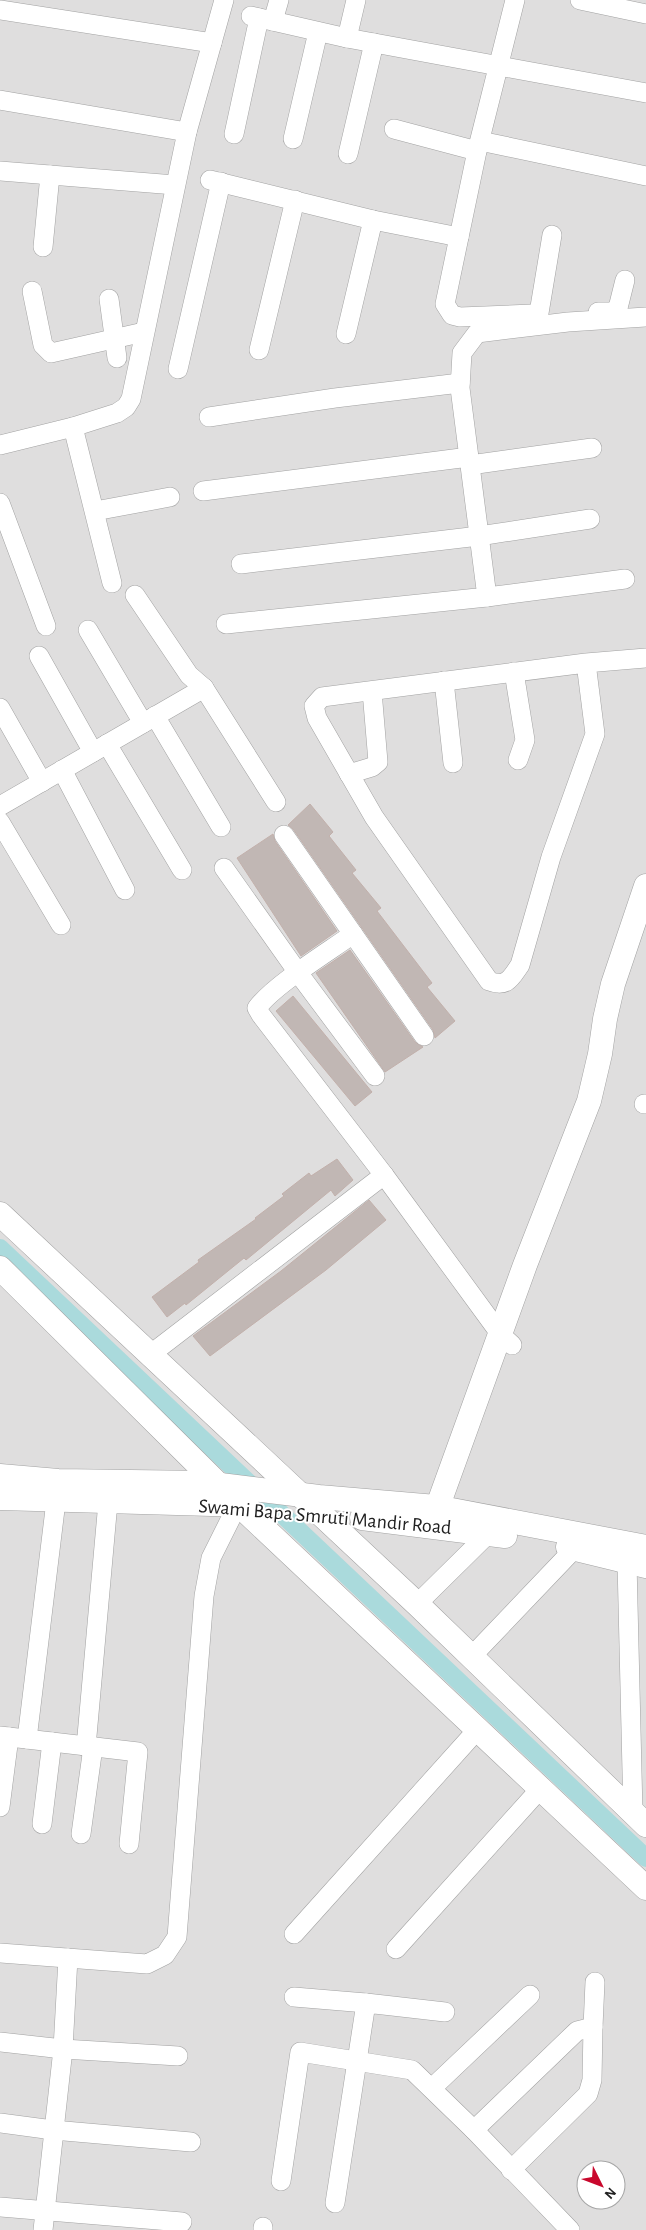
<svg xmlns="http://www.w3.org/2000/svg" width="646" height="2230" viewBox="0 0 646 2230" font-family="'Alegreya Sans',sans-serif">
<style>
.residential{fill:#dfdede;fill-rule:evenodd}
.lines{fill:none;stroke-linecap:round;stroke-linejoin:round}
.canal{stroke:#aadadc;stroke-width:18}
.building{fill:#c1b7b4;stroke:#c2b0ab}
.minor-casing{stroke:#a2a2a2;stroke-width:20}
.tertiary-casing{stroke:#a2a2a2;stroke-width:25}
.minor{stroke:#fff;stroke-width:19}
.tertiary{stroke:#fff;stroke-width:24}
.labels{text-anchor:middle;stroke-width:4;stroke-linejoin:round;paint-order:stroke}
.street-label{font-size:20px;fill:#212121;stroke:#fff}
</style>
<rect width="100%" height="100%" fill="#f1ece8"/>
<!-- residential -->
<path class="residential" d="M 0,0 L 646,0 L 646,2230 L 0,2230 ZM 586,2170 L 616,2170 L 616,2200 L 586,2200 Z"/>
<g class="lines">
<!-- canal -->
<path class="canal" d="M 0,1248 L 646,1858"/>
</g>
<!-- building -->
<g class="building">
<path d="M 310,804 L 333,832 L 329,836 L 356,870 L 352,873 L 381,908 L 377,911 L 432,983 L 427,987 L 455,1021 L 435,1038 L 433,1030 L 293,829 L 288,825 Z"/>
<path d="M 273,834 L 275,841 L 337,931 L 301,956 L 237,858 Z"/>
<path d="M 350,950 L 415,1042 L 423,1047 L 385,1072 L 316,973 Z"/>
<path d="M 293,996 L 372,1092 L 355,1106 L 276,1011 Z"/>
<path d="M 337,1159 L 353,1180 L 335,1196 L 331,1190 L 246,1260 L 244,1258 L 186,1305 L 185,1303 L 167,1317 L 152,1297 L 199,1262 L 198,1260 L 256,1219 L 255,1218 L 284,1196 L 282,1194 L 309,1173 L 311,1176 Z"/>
<path d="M 369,1200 L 386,1220 L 326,1270 L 210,1356 L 193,1336 L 281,1271 Z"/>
</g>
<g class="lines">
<!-- minor casing -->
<g class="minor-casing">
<g id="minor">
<path d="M 515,0 L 477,151 L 445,304 L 452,315 L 460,317 L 533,314"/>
<path d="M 580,0 L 646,14"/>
<path d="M 0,10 L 212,43"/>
<path d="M 251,16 L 347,38 L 646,93"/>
<path d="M 273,21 L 279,0"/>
<path d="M 347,38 L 356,0"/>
<path d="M 0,100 L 187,132"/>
<path d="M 394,129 L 477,151"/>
<path d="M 234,134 L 259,18"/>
<path d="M 293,139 L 318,32"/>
<path d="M 480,141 L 646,176"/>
<path d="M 348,154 L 374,43"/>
<path d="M 0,171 L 175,185"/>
<path d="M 210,180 L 373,220 L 459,237"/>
<path d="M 43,247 L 50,175"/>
<path d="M 32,291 L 43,345 L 51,353 L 144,332"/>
<path d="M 109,299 L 117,358"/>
<path d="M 598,312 L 612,312 L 618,308 L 625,280"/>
<path d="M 539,313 L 552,235"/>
<path d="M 346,334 L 373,220"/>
<path d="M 259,350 L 295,200"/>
<path d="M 178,369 L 221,182"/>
<path d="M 209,417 L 335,398 L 460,383"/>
<path d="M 73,427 L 112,583"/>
<path d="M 0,445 L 73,427 L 117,413 L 126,407 L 131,399 L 187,132 L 224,0"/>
<path d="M 470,465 L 592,448"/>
<path d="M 203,491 L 469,457"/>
<path d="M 0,503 L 46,626"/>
<path d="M 95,511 L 170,497"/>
<path d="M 241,564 L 479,536 L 590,519"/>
<path d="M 135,595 L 189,675 L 204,688 L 276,802"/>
<path d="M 487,597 L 625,579"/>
<path d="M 226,624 L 487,597 L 460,388 L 462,353 L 477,333 L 568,322 L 646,317"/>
<path d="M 88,630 L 143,723"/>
<path d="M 39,656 L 93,752"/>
<path d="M 586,663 L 595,734 L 551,857 L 520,965 C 511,978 507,988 489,981 L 374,817 L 317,718 L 314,706 L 322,697 L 586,663 L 646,658"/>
<path d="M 514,672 L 525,740 L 518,760"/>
<path d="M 444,681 L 453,763"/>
<path d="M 0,708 L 42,782"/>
<path d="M 155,716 L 221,827"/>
<path d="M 107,744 L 182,870"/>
<path d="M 62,770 L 125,890"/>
<path d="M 349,774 L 372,767 L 378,762 L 372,691"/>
<path d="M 0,806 L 204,688"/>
<path d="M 0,822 L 61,925"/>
<path d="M 284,835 L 424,1036"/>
<path d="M 224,868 L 299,974 L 375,1076"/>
<path d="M 353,934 C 328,952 274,985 257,1008 L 261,1015 L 384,1175 L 501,1335 L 512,1345"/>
<path d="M 644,1104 L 646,1104"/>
<path d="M 151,1354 L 384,1175"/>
<path d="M 627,1562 L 633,1813"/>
<path d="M 417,1604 L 489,1533"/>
<path d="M 472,1656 L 575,1548"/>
<path d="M 0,1736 L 138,1752 L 129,1844"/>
<path d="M 27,1739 L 56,1501"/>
<path d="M 86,1747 L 108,1502"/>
<path d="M 0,1807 L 9,1737"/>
<path d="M 42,1824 L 52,1742"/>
<path d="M 81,1834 L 93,1747"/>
<path d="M 294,1934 L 478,1729"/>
<path d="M 396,1949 L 541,1788"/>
<path d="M 0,1953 L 147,1964 L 165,1955 L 177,1937 L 204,1596 L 211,1558 L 238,1504"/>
<path d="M 294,1997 L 366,2003"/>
<path d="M 0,2042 L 63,2049 L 178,2056"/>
<path d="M 432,2088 L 530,1995"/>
<path d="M 0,2123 L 53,2130 L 191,2142"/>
<path d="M 474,2130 L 577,2031 L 593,2027 L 595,1982"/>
<path d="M 511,2170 L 588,2094 L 592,2080 L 593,2027"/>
<path d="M 281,2181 L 300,2052 L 412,2070 L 474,2130 L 570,2230"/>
<path d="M 335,2203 L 366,2003 L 445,2012"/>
<path d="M 0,2207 L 182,2222"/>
<path d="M 263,2227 L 263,2230"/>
<path d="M 43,2230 L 63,2049 L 68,1958"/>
</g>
</g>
<!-- tertiary casing -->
<g class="tertiary-casing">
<g id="tertiary">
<path d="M 0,1214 L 417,1604 L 646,1825"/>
<path d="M 0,1268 L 238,1504 L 646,1888"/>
<path d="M 0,1476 L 58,1481 L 204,1483 L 319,1497 L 436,1507 L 646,1547"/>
<path d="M 0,1498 L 247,1505"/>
<path d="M 362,1518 L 505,1536"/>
<path d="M 431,1525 L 525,1265 L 589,1101 L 600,1054 L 605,1019 L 613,984 L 646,886"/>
<path d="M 568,1547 L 646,1566"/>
</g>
</g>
<!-- minor -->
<use href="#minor" class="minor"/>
<!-- tertiary -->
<use href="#tertiary" class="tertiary"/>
</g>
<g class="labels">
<!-- street labels -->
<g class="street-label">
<text transform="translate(325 1516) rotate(5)" y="7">Swami Bapa Smruti Mandir Road</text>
</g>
</g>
<!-- north arrow -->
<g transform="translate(601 2185) rotate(132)"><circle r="24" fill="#ffffff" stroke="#a6a6a6"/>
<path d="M0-4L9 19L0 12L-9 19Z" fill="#c9082d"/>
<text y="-8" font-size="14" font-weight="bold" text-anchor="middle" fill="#212121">N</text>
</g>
</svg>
